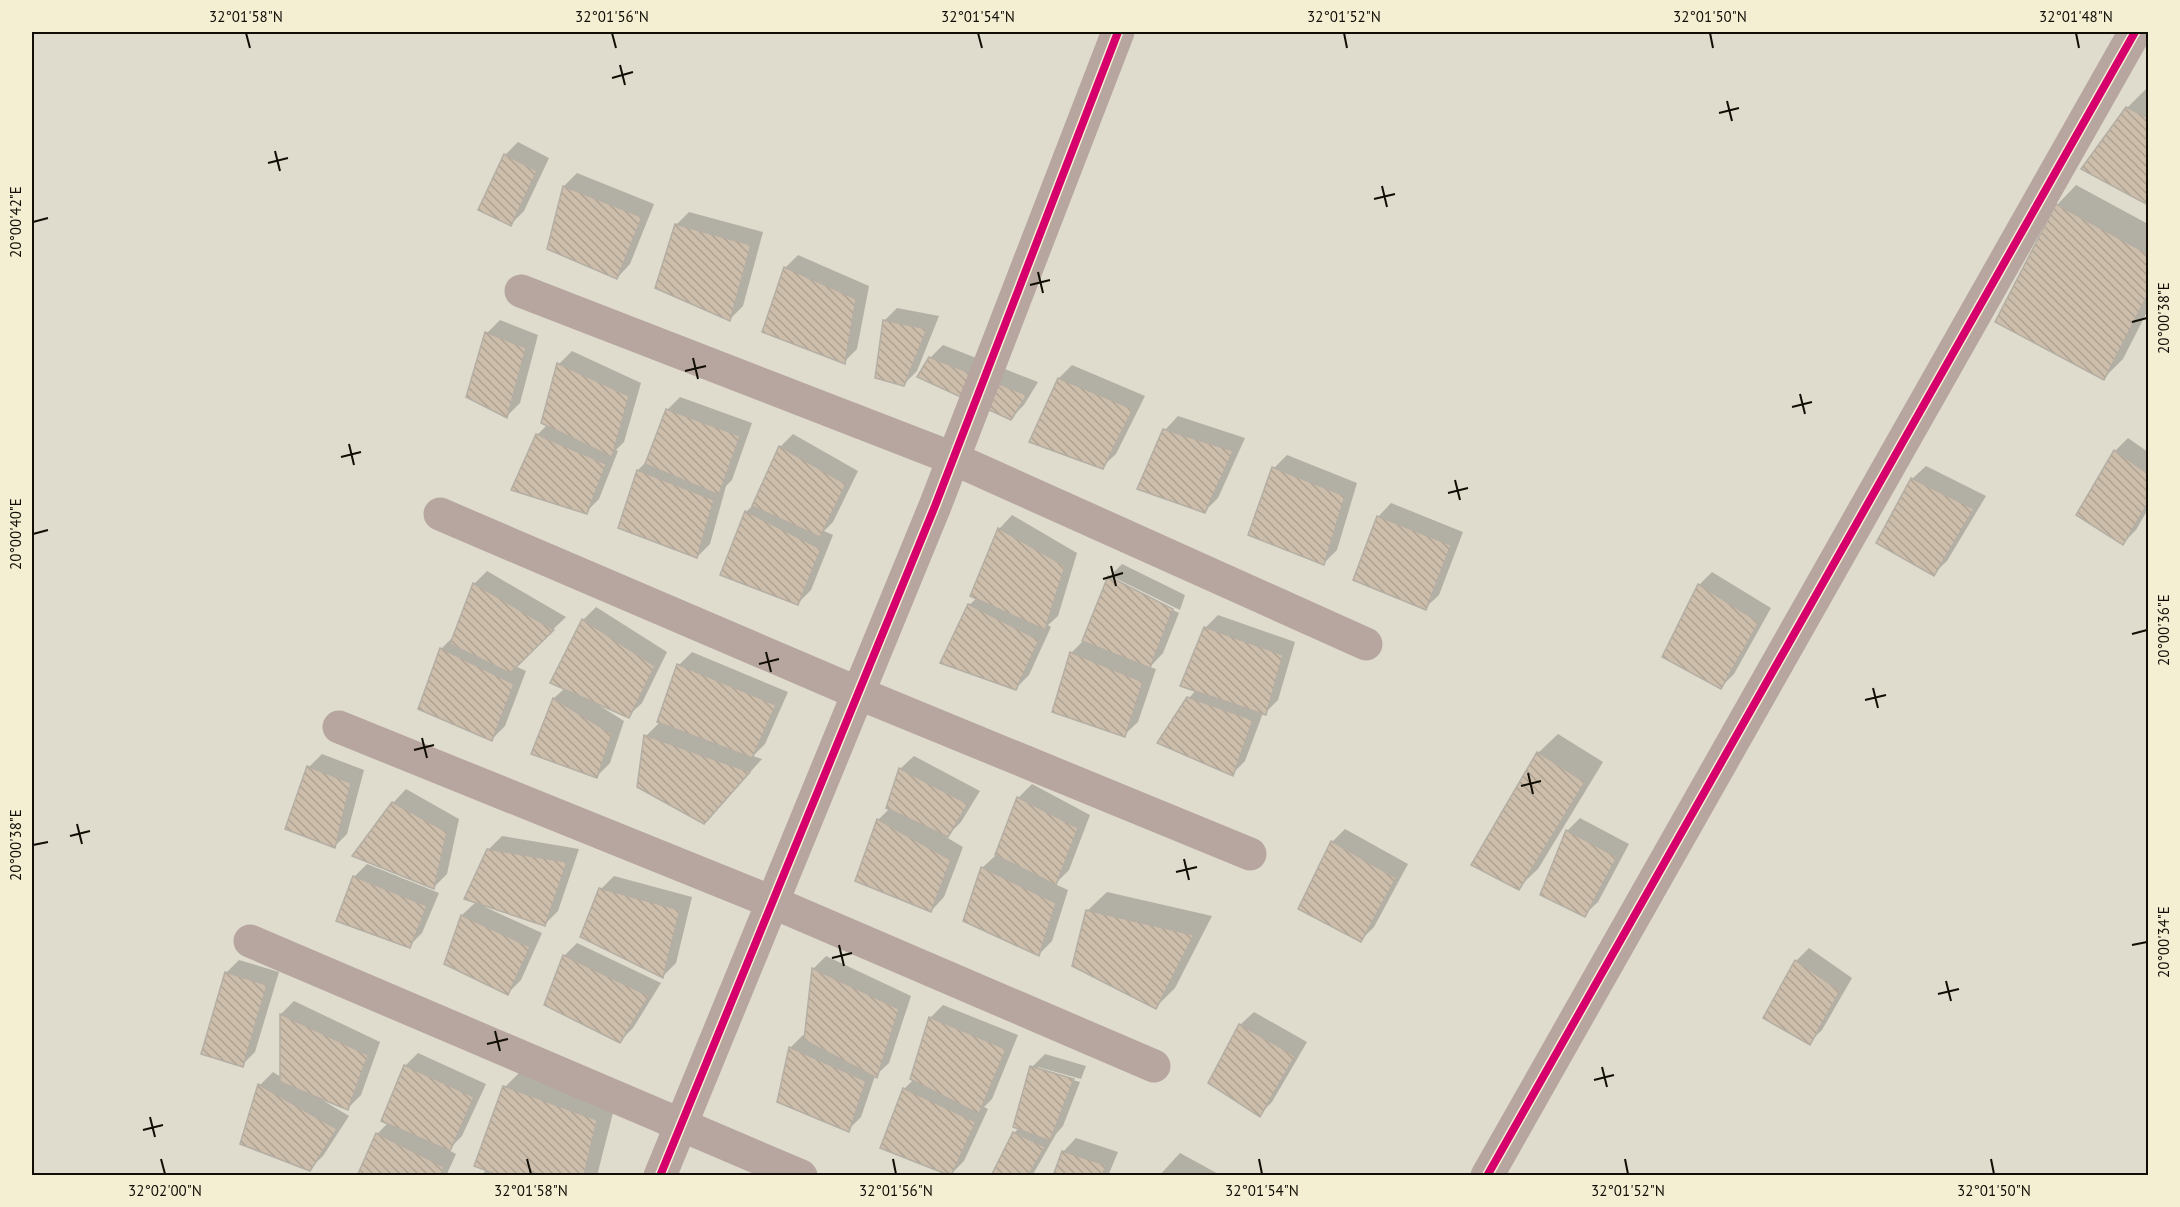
<svg xmlns="http://www.w3.org/2000/svg" width="2180" height="1207" viewBox="0 0 2180 1207" font-family="'PT Sans',sans-serif">
<style>
.shadow{fill:#0003}
.building{fill:url(#building-back-hatch);stroke:#b4aea4;stroke-width:1.5}
.lines{fill:none;stroke-linecap:round;stroke-linejoin:round}
.street{stroke:#b7a59f;stroke-width:33}
.cycleway-casing{stroke:#f4eed3;stroke-width:11}
.cycleway{stroke:#d6006c;stroke-width:8}
.ticks{fill:none;stroke:#100e05;stroke-width:2}
.neatline{fill:none;stroke:#100e05;stroke-width:2}
.ticks-label{font-size:15px;text-anchor:middle;fill:#100e05}
</style>
<defs>
<pattern id="building-back-hatch" width="6" height="6" patternUnits="userSpaceOnUse" patternTransform="scale(1.5)"><rect width="6" height="6" fill="#ccbeab"/><path d="M-1 5l2 2M0 0l6 6M5-1l2 2" fill="none" stroke="#aea292"/></pattern>
</defs>
<rect width="100%" height="100%" fill="#dfdccd"/>
<!-- shadow -->
<g class="shadow">
<path d="M 2146,89 L 2148,90 L 2148,204 L 2084,169 L 2127,108 Z"/>
<path d="M 518,142 L 549,158 L 524,211 L 511,224 L 505,155 Z"/>
<path d="M 577,173 L 654,204 L 630,264 L 617,278 L 564,186 Z"/>
<path d="M 2076,185 L 2148,224 L 2148,310 L 2123,359 L 2104,378 L 2057,205 Z"/>
<path d="M 689,212 L 763,232 L 743,306 L 730,319 L 676,225 Z"/>
<path d="M 798,255 L 869,286 L 857,349 L 844,362 L 785,268 Z"/>
<path d="M 897,308 L 939,316 L 917,371 L 904,384 L 884,321 Z"/>
<path d="M 500,320 L 538,335 L 520,403 L 507,416 L 487,333 Z"/>
<path d="M 943,345 L 1038,382 L 1024,405 L 1011,418 L 930,358 Z"/>
<path d="M 572,351 L 641,383 L 624,442 L 616,450 L 618,451 L 599,499 L 586,512 L 537,435 L 547,425 L 559,364 Z"/>
<path d="M 1072,365 L 1145,396 L 1116,454 L 1102,467 L 1059,378 Z"/>
<path d="M 680,397 L 752,423 L 732,480 L 726,486 L 710,544 L 697,557 L 638,470 L 648,460 L 667,410 Z"/>
<path d="M 1178,416 L 1245,438 L 1218,498 L 1205,511 L 1165,430 Z"/>
<path d="M 793,434 L 858,471 L 833,522 L 824,531 L 833,535 L 811,590 L 798,603 L 746,512 L 756,502 L 780,447 Z"/>
<path d="M 2128,438 L 2148,452 L 2148,509 L 2136,530 L 2123,543 L 2078,514 L 2115,451 Z"/>
<path d="M 1287,455 L 1357,483 L 1337,550 L 1324,563 L 1274,468 Z"/>
<path d="M 1926,466 L 1986,496 L 1947,561 L 1933,574 L 1912,479 Z"/>
<path d="M 1391,503 L 1463,532 L 1439,595 L 1425,608 L 1378,517 Z"/>
<path d="M 1012,515 L 1077,553 L 1058,616 L 1048,625 L 1051,627 L 1029,675 L 1016,688 L 969,605 L 977,598 L 972,596 L 1000,528 Z"/>
<path d="M 1122,564 L 1185,595 L 1180,610 L 1113,577 L 1113,580 L 1179,613 L 1163,653 L 1150,667 L 1156,669 L 1138,722 L 1124,735 L 1071,653 L 1084,640 L 1109,577 Z"/>
<path d="M 487,571 L 566,617 L 515,666 L 526,671 L 505,726 L 492,739 L 441,649 L 454,636 L 474,584 Z"/>
<path d="M 1712,572 L 1771,608 L 1734,674 L 1721,687 L 1664,656 L 1699,585 Z"/>
<path d="M 596,607 L 667,652 L 642,703 L 628,716 L 598,703 L 597,704 L 624,721 L 610,763 L 597,776 L 533,753 L 554,698 L 565,688 L 583,620 Z"/>
<path d="M 1218,615 L 1295,642 L 1278,700 L 1265,713 L 1263,713 L 1245,761 L 1232,774 L 1189,698 L 1196,690 L 1205,628 Z"/>
<path d="M 692,652 L 788,692 L 765,744 L 753,756 L 762,759 L 717,809 L 646,736 L 660,722 L 679,665 Z"/>
<path d="M 1558,734 L 1603,762 L 1538,869 L 1518,888 L 1538,753 Z"/>
<path d="M 322,754 L 364,770 L 347,834 L 334,847 L 309,767 Z"/>
<path d="M 914,756 L 980,791 L 961,822 L 946,837 L 963,847 L 944,897 L 931,911 L 878,820 L 890,808 L 888,808 L 901,768 Z"/>
<path d="M 1032,784 L 1090,815 L 1069,870 L 1055,884 L 1068,890 L 1052,941 L 1039,954 L 982,868 L 996,855 L 1019,797 Z"/>
<path d="M 406,789 L 459,819 L 447,874 L 434,887 L 355,856 L 393,803 Z"/>
<path d="M 1580,818 L 1629,844 L 1598,902 L 1584,915 L 1567,831 Z"/>
<path d="M 1345,829 L 1408,864 L 1374,927 L 1361,940 L 1332,842 Z"/>
<path d="M 502,836 L 579,849 L 558,911 L 545,924 L 485,905 L 485,907 L 542,933 L 521,980 L 508,993 L 446,963 L 462,915 L 476,902 L 489,849 Z"/>
<path d="M 367,864 L 439,893 L 422,933 L 409,946 L 354,877 Z"/>
<path d="M 614,876 L 692,897 L 676,963 L 663,976 L 601,889 Z"/>
<path d="M 1107,892 L 1212,916 L 1175,988 L 1156,1007 L 1087,911 Z"/>
<path d="M 577,943 L 661,983 L 633,1028 L 620,1041 L 564,956 Z"/>
<path d="M 1809,948 L 1852,978 L 1822,1030 L 1809,1043 L 1796,961 Z"/>
<path d="M 826,956 L 911,996 L 889,1063 L 875,1076 L 861,1117 L 848,1130 L 790,1048 L 803,1035 L 806,1036 L 813,969 Z"/>
<path d="M 239,960 L 279,972 L 255,1052 L 242,1065 L 226,973 Z"/>
<path d="M 294,1001 L 380,1042 L 361,1095 L 348,1108 L 320,1097 L 319,1098 L 349,1116 L 323,1156 L 309,1169 L 242,1143 L 260,1085 L 273,1072 L 281,1077 L 281,1014 Z"/>
<path d="M 943,1005 L 1018,1035 L 992,1099 L 984,1107 L 988,1109 L 964,1161 L 951,1174 L 904,1089 L 914,1079 L 930,1018 Z"/>
<path d="M 1254,1012 L 1307,1042 L 1272,1102 L 1259,1115 L 1240,1025 Z"/>
<path d="M 418,1053 L 486,1084 L 462,1136 L 448,1150 L 456,1154 L 446,1176 L 359,1176 L 377,1134 L 389,1122 L 405,1066 Z"/>
<path d="M 1045,1054 L 1086,1066 L 1081,1079 L 1038,1067 L 1038,1070 L 1080,1082 L 1063,1126 L 1056,1134 L 1032,1176 L 993,1176 L 1014,1133 L 1019,1128 L 1032,1067 Z"/>
<path d="M 524,1068 L 616,1101 L 597,1176 L 482,1176 L 486,1169 L 505,1087 Z"/>
<path d="M 1076,1138 L 1118,1152 L 1108,1176 L 1055,1176 L 1063,1152 Z"/>
<path d="M 1180,1153 L 1222,1176 L 1159,1176 Z"/>
</g>
<!-- building -->
<g class="building">
<path d="M 2126,107 L 2148,118 L 2148,205 L 2081,169 Z"/>
<path d="M 504,154 L 537,171 L 511,226 L 478,210 Z"/>
<path d="M 563,186 L 642,217 L 617,279 L 547,249 Z"/>
<path d="M 2056,204 L 2148,254 L 2148,294 L 2104,380 L 1995,322 Z"/>
<path d="M 675,224 L 751,245 L 730,321 L 655,288 Z"/>
<path d="M 784,267 L 856,299 L 845,364 L 762,332 Z"/>
<path d="M 883,320 L 927,329 L 904,386 L 875,378 Z"/>
<path d="M 485,332 L 526,348 L 507,418 L 466,397 Z"/>
<path d="M 929,357 L 1027,395 L 1011,420 L 917,377 Z"/>
<path d="M 557,363 L 629,396 L 612,457 L 541,423 Z"/>
<path d="M 1058,378 L 1133,409 L 1103,469 L 1029,442 Z"/>
<path d="M 666,409 L 740,436 L 719,495 L 645,464 Z"/>
<path d="M 1163,429 L 1233,451 L 1205,513 L 1137,489 Z"/>
<path d="M 536,434 L 606,464 L 587,514 L 511,490 Z"/>
<path d="M 779,446 L 846,484 L 820,537 L 752,506 Z"/>
<path d="M 2114,450 L 2148,474 L 2148,503 L 2123,545 L 2076,515 Z"/>
<path d="M 1272,467 L 1345,496 L 1324,565 L 1248,535 Z"/>
<path d="M 637,470 L 714,500 L 697,558 L 618,528 Z"/>
<path d="M 1911,478 L 1974,509 L 1934,576 L 1876,543 Z"/>
<path d="M 745,511 L 821,549 L 798,605 L 720,575 Z"/>
<path d="M 1377,516 L 1451,545 L 1426,610 L 1353,580 Z"/>
<path d="M 998,528 L 1065,566 L 1045,630 L 970,596 Z"/>
<path d="M 1108,576 L 1173,609 L 1150,668 L 1082,641 Z"/>
<path d="M 473,583 L 554,630 L 510,673 L 450,644 Z"/>
<path d="M 1698,584 L 1759,622 L 1721,689 L 1662,657 Z"/>
<path d="M 968,604 L 1039,640 L 1016,690 L 940,663 Z"/>
<path d="M 582,619 L 655,666 L 629,718 L 550,683 Z"/>
<path d="M 1204,627 L 1283,655 L 1266,715 L 1180,686 Z"/>
<path d="M 440,648 L 514,684 L 492,741 L 418,709 Z"/>
<path d="M 1070,652 L 1143,682 L 1125,737 L 1052,712 Z"/>
<path d="M 677,664 L 776,705 L 752,758 L 657,722 Z"/>
<path d="M 1187,697 L 1253,720 L 1233,776 L 1157,743 Z"/>
<path d="M 553,698 L 612,734 L 597,778 L 531,754 Z"/>
<path d="M 644,735 L 750,772 L 704,824 L 637,787 Z"/>
<path d="M 1537,752 L 1585,782 L 1519,890 L 1471,865 Z"/>
<path d="M 307,766 L 351,783 L 335,848 L 285,829 Z"/>
<path d="M 899,768 L 968,804 L 948,837 L 886,808 Z"/>
<path d="M 1017,797 L 1078,828 L 1056,885 L 995,855 Z"/>
<path d="M 392,802 L 447,832 L 434,889 L 352,856 Z"/>
<path d="M 877,819 L 951,860 L 931,912 L 855,881 Z"/>
<path d="M 1566,830 L 1617,857 L 1585,917 L 1540,895 Z"/>
<path d="M 1331,841 L 1396,878 L 1361,942 L 1298,909 Z"/>
<path d="M 487,849 L 567,862 L 545,926 L 464,899 Z"/>
<path d="M 981,867 L 1056,903 L 1039,956 L 963,921 Z"/>
<path d="M 353,876 L 427,906 L 410,948 L 336,921 Z"/>
<path d="M 599,888 L 680,910 L 663,978 L 580,937 Z"/>
<path d="M 1086,910 L 1194,935 L 1156,1009 L 1072,966 Z"/>
<path d="M 461,915 L 530,947 L 508,995 L 444,964 Z"/>
<path d="M 563,955 L 649,996 L 620,1043 L 544,1005 Z"/>
<path d="M 1795,960 L 1840,991 L 1810,1045 L 1763,1018 Z"/>
<path d="M 812,968 L 899,1009 L 877,1078 L 804,1040 Z"/>
<path d="M 225,972 L 267,985 L 243,1067 L 201,1054 Z"/>
<path d="M 280,1014 L 368,1055 L 348,1110 L 280,1082 Z"/>
<path d="M 929,1017 L 1006,1049 L 979,1114 L 910,1079 Z"/>
<path d="M 1239,1024 L 1295,1056 L 1260,1117 L 1208,1083 Z"/>
<path d="M 789,1047 L 866,1081 L 849,1132 L 777,1102 Z"/>
<path d="M 404,1065 L 474,1097 L 450,1151 L 381,1121 Z"/>
<path d="M 1030,1066 L 1074,1079 L 1050,1141 L 1013,1127 Z"/>
<path d="M 258,1084 L 337,1129 L 310,1171 L 240,1144 Z"/>
<path d="M 503,1086 L 597,1120 L 584,1176 L 501,1176 L 474,1166 Z"/>
<path d="M 903,1088 L 976,1122 L 951,1176 L 880,1148 Z"/>
<path d="M 1013,1132 L 1045,1147 L 1028,1176 L 991,1176 Z"/>
<path d="M 376,1133 L 444,1167 L 440,1176 L 357,1176 Z"/>
<path d="M 1062,1151 L 1106,1165 L 1102,1176 L 1053,1176 Z"/>
</g>
<g class="lines">
<!-- street -->
<g class="street">
<path d="M 521,291 L 952,458 L 1366,644"/>
<path d="M 440,514 L 858,693 L 1250,854"/>
<path d="M 339,727 L 772,902 L 1154,1066"/>
<path d="M 250,941 L 801,1176"/>
<path d="M 660,1176 L 935,506 L 1118,32"/>
<path d="M 1487,1176 L 2135,32"/>
</g>
<!-- cycleway casing -->
<g class="cycleway-casing">
<g id="cycleway">
<path d="M 660,1176 L 935,506 L 1118,32"/>
<path d="M 1487,1176 L 2135,32"/>
</g>
</g>
<!-- cycleway -->
<use href="#cycleway" class="cycleway"/>
</g>
<!-- ticks -->
<path class="ticks" d="M 246,33 L 250,48M 612,33 L 616,48M 978,33 L 982,48M 1344,33 L 1347,48M 1710,33 L 1713,48M 2076,33 L 2079,48M 620,65 L 625,85M 612,78 L 633,72M 1727,101 L 1732,121M 1719,113 L 1739,108M 275,151 L 280,171M 268,163 L 288,158M 1382,186 L 1387,207M 1374,199 L 1395,194M 33,222 L 48,218M 1038,272 L 1043,293M 1030,285 L 1050,280M 2132,322 L 2147,318M 693,358 L 698,379M 685,371 L 706,366M 1800,394 L 1805,414M 1792,407 L 1812,402M 349,444 L 354,465M 341,457 L 361,452M 1455,480 L 1460,500M 1448,493 L 1468,488M 33,534 L 48,530M 1111,566 L 1116,586M 1103,579 L 1123,573M 2132,634 L 2147,630M 766,652 L 771,672M 759,664 L 779,659M 1873,688 L 1878,708M 1865,700 L 1886,695M 422,738 L 427,758M 414,750 L 434,745M 1528,773 L 1533,794M 1521,786 L 1541,781M 77,824 L 82,844M 70,836 L 90,831M 33,845 L 48,842M 1184,859 L 1189,880M 1176,872 L 1197,867M 839,945 L 844,966M 2132,945 L 2147,942M 832,958 L 852,953M 1946,981 L 1951,1001M 1938,994 L 1959,989M 495,1031 L 500,1051M 487,1044 L 508,1039M 1602,1067 L 1607,1087M 1594,1080 L 1614,1075M 150,1117 L 155,1137M 143,1130 L 163,1125M 161,1159 L 165,1174M 527,1159 L 531,1174M 893,1159 L 896,1174M 1259,1159 L 1262,1174M 1625,1159 L 1628,1174M 1991,1159 L 1994,1174"/>
<!-- border -->
<rect width="2180" height="1207" fill="none" stroke="#f4eed3" stroke-width="66"/>
<rect x="33" y="33" width="2114" height="1141" class="neatline"/>
<g class="ticks-label">
<text x="246" y="22">32°01'58"N</text>
<text x="612" y="22">32°01'56"N</text>
<text x="978" y="22">32°01'54"N</text>
<text x="1344" y="22">32°01'52"N</text>
<text x="1710" y="22">32°01'50"N</text>
<text x="2076" y="22">32°01'48"N</text>
<text transform="translate(16 222) rotate(-90)" y="5">20°00'42"E</text>
<text transform="translate(2164 318) rotate(-90)" y="5">20°00'38"E</text>
<text transform="translate(16 534) rotate(-90)" y="5">20°00'40"E</text>
<text transform="translate(2164 630) rotate(-90)" y="5">20°00'36"E</text>
<text transform="translate(16 845) rotate(-90)" y="5">20°00'38"E</text>
<text transform="translate(2164 942) rotate(-90)" y="5">20°00'34"E</text>
<text x="165" y="1196">32°02'00"N</text>
<text x="531" y="1196">32°01'58"N</text>
<text x="896" y="1196">32°01'56"N</text>
<text x="1262" y="1196">32°01'54"N</text>
<text x="1628" y="1196">32°01'52"N</text>
<text x="1994" y="1196">32°01'50"N</text>
</g>
</svg>
